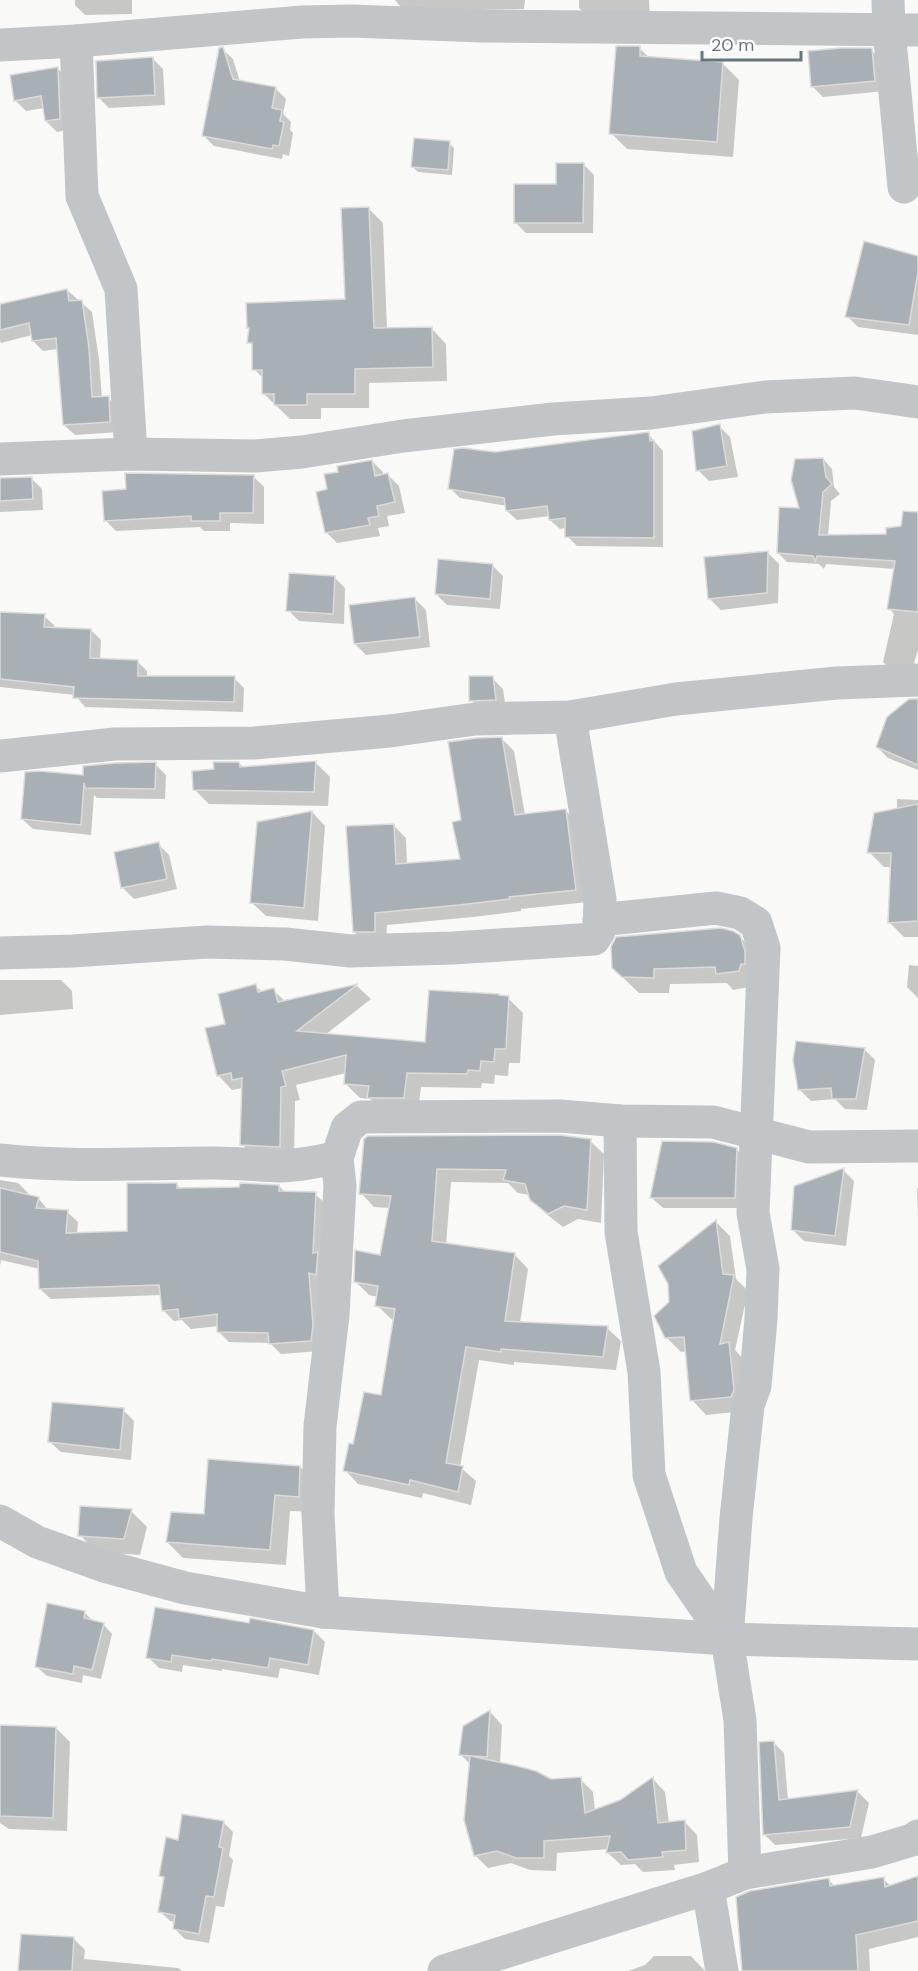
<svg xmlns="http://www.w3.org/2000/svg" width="918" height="1971" viewBox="0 0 918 1971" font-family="'DM Sans',sans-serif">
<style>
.shadow{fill:#0003}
.building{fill:#a9b0b5;stroke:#dbdbd9;stroke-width:1.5}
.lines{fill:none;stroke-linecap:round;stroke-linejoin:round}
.minor{stroke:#c1c5c8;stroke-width:33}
</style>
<rect width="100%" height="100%" fill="#f9f9f7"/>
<!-- shadow -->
<g class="shadow">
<path d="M 75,0 L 132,0 L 132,14 L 85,15 L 75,5 Z"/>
<path d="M 395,0 L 525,0 L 524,9 L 405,12 Z"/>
<path d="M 579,0 L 649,0 L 650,19 L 590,18 L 579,8 Z"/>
<path d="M 639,48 L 650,58 L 723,64 L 739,80 L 733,157 L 627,149 L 611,133 Z"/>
<path d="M 222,49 L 233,59 L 240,82 L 275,88 L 286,99 L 283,114 L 291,122 L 290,130 L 293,133 L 289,156 L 283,154 L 282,159 L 214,146 L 203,135 Z"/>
<path d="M 871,50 L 882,61 L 885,91 L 823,97 L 812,86 Z"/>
<path d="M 152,58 L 163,69 L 165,105 L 109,108 L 98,97 Z"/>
<path d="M 58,69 L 69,80 L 71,129 L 57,132 L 46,121 L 44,108 L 26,111 L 15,100 Z"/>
<path d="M 449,143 L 454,148 L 452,175 L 418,172 L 412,166 Z"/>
<path d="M 583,164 L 594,175 L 593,233 L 526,233 L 515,222 Z"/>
<path d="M 368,208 L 383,223 L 387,330 L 432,329 L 446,344 L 447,381 L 369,383 L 369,408 L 321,408 L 321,419 L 290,419 L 263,393 L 264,379 L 254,369 L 254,347 L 249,342 L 347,300 Z"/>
<path d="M 918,258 L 918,335 L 858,327 L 847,316 Z"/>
<path d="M 67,290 L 92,312 L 99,360 L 102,398 L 108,398 L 118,408 L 120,432 L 75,435 L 64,425 L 58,349 L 43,351 L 33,341 L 32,335 L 1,343 L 0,341 L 0,305 Z"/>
<path d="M 719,426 L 730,437 L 738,477 L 709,481 L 698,470 Z"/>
<path d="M 648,434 L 663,451 L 663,547 L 577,546 L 567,536 L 567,528 L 560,529 L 550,520 L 550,516 L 517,520 L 507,511 L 507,506 L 460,498 L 450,488 L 495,454 Z"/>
<path d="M 823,459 L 832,469 L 834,487 L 840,494 L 831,501 L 828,536 L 888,535 L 904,527 L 918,512 L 918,650 L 912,670 L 892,671 L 883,662 L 894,614 L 889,608 L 895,569 L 826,564 L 824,569 L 819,564 L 787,562 L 778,553 L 801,510 Z"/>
<path d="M 372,461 L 383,472 L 383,476 L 388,475 L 399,486 L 405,513 L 387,516 L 389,526 L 378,528 L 380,536 L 337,543 L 326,532 L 329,490 L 339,473 Z"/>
<path d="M 253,476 L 264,487 L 264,524 L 230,523 L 230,531 L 204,531 L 200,527 L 116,531 L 105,520 Z"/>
<path d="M 31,478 L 42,489 L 43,510 L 0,512 L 0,479 Z"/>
<path d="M 768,553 L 779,564 L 778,603 L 721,610 L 710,599 Z"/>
<path d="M 492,565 L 503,576 L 500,609 L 447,605 L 436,594 Z"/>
<path d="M 334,577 L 345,588 L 344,624 L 299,621 L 288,610 Z"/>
<path d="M 415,599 L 426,610 L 430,647 L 366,655 L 355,644 Z"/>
<path d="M 0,613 L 44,616 L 54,625 L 54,629 L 91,630 L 101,640 L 100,660 L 137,661 L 147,671 L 147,677 L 234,678 L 244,688 L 243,712 L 85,707 L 75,695 L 0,687 Z"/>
<path d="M 492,678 L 503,689 L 506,710 L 482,711 L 471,700 Z"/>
<path d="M 918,700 L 918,770 L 888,758 L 877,747 Z"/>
<path d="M 502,739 L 514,751 L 525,815 L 566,811 L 578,823 L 588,902 L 521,909 L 521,911 L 473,917 L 387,925 L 386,943 L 367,944 L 354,932 L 393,825 L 406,838 L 407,865 L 462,860 L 463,822 Z"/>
<path d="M 239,763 L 244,768 L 316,763 L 330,777 L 328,806 L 209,804 L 194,789 L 216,771 Z"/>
<path d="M 155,764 L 166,775 L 165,799 L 97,798 L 94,795 L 91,835 L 33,829 L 22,819 L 85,776 Z"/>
<path d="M 897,799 L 918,800 L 918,937 L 904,937 L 889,922 L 892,867 L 884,867 L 869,852 L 897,810 Z"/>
<path d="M 312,812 L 325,826 L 318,921 L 266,916 L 252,903 Z"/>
<path d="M 158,844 L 169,855 L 177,889 L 134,899 L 123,888 L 115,853 Z"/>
<path d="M 739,936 L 756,953 L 755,986 L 733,990 L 727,983 L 670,984 L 669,993 L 639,993 L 613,968 Z"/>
<path d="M 909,965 L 918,966 L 918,998 L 907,987 Z"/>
<path d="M 0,980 L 61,980 L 72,991 L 73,1009 L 0,1015 Z"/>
<path d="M 256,986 L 263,993 L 273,990 L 286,1002 L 357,986 L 371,999 L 325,1035 L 427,1043 L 508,998 L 523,1013 L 520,1063 L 509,1063 L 508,1076 L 495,1075 L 494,1084 L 482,1083 L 481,1088 L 421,1087 L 418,1112 L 384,1112 L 370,1099 L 360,1098 L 345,1083 L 346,1073 L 296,1085 L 300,1100 L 295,1101 L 294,1161 L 256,1159 L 242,1144 L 242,1088 L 232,1090 L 218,1075 L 227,1025 Z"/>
<path d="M 864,1049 L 875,1060 L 867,1110 L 845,1109 L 835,1099 L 811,1101 L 800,1090 Z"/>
<path d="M 365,1139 L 590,1141 L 604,1154 L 601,1223 L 578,1219 L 563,1227 L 545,1213 L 531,1199 L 530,1195 L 518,1193 L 508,1183 L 451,1182 L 446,1245 L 515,1255 L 528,1269 L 520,1323 L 607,1328 L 621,1341 L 616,1370 L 514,1362 L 514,1365 L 479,1360 L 460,1467 L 476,1481 L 471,1505 L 423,1493 L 422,1498 L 358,1484 L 345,1470 L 355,1445 L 382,1397 L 395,1320 L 391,1319 L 377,1305 L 378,1297 L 369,1295 L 355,1281 L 381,1257 L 390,1208 L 374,1207 L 361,1193 Z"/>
<path d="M 736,1149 L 747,1160 L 745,1208 L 663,1208 L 652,1198 Z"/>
<path d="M 843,1170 L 854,1181 L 846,1246 L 804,1241 L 793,1230 Z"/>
<path d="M 0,1180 L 18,1183 L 28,1193 L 28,1196 L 38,1198 L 49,1211 L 67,1212 L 78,1222 L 77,1234 L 129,1232 L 176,1184 L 181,1189 L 279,1186 L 285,1192 L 315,1194 L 326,1204 L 321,1351 L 281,1354 L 270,1343 L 229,1342 L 218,1331 L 219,1326 L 191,1329 L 182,1320 L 174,1321 L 163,1310 L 161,1295 L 51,1299 L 40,1289 L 40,1269 L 1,1260 L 0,1266 Z"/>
<path d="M 917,1188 L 918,1188 L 918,1218 Z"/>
<path d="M 716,1222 L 730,1236 L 736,1279 L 748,1291 L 735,1350 L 743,1359 L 745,1411 L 706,1415 L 692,1400 L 687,1351 L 681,1352 L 666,1337 L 670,1303 Z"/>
<path d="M 123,1410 L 134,1421 L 131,1460 L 61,1452 L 50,1442 Z"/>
<path d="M 300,1467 L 316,1483 L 315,1512 L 290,1511 L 286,1565 L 183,1558 L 167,1542 L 205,1516 Z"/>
<path d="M 131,1511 L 147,1527 L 140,1555 L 96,1552 L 80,1535 Z"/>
<path d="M 84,1612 L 94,1622 L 103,1624 L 112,1634 L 101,1679 L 83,1675 L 82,1683 L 47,1676 L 37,1667 Z"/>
<path d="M 251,1625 L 314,1631 L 325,1642 L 319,1675 L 280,1668 L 278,1678 L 222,1669 L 222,1671 L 183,1665 L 182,1672 L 159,1668 L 148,1657 Z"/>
<path d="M 490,1712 L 502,1725 L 500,1764 L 551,1781 L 580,1779 L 593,1792 L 595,1811 L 621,1802 L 653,1779 L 665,1792 L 669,1823 L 685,1822 L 697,1835 L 699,1862 L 674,1865 L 675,1870 L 643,1872 L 635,1864 L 621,1865 L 608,1853 L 609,1849 L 557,1853 L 556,1871 L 530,1870 L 511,1863 L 488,1868 L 475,1855 L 471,1765 L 460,1754 Z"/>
<path d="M 0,1727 L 56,1728 L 70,1742 L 67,1831 L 9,1829 L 0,1823 Z"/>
<path d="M 773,1742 L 784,1753 L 788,1800 L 858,1792 L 869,1803 L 861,1838 L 775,1845 L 764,1834 Z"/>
<path d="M 223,1822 L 233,1832 L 229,1856 L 233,1860 L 224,1907 L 216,1906 L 209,1943 L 185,1939 L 175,1929 L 176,1922 L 170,1921 L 160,1911 L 165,1880 L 160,1875 L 179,1841 Z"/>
<path d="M 918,1877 L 918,1937 L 869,1949 L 870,1971 L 744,1971 L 828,1880 L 835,1886 L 883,1879 L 891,1886 Z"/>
<path d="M 74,1939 L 85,1950 L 84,1959 L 178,1968 L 182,1971 L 20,1971 Z"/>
<path d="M 654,1956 L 691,1956 L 705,1971 L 628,1971 L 645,1965 Z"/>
</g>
<!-- building -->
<g class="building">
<path d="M 616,46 L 640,46 L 640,56 L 723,62 L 717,142 L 609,134 Z"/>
<path d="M 223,47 L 233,79 L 276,87 L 272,108 L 282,110 L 280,121 L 284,122 L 279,146 L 273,145 L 272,149 L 202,136 L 219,48 Z"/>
<path d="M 841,48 L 872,48 L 875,81 L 811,87 L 808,51 Z"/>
<path d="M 153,57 L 155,95 L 97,98 L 96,61 Z"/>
<path d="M 58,67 L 60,119 L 45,121 L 41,96 L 14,101 L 10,75 Z"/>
<path d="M 414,138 L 450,141 L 448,170 L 411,167 Z"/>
<path d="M 556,163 L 584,163 L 583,223 L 514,223 L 514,184 L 556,184 Z"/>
<path d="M 369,207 L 374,328 L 432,327 L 433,367 L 355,369 L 355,394 L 307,394 L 307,405 L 274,405 L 274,394 L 262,394 L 262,370 L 252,370 L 252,343 L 247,343 L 249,328 L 247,328 L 246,303 L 345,299 L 341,208 Z"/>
<path d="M 864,241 L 918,256 L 918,272 L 909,325 L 845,317 Z"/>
<path d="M 67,289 L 69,301 L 82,300 L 89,348 L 92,397 L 109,396 L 110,422 L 63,425 L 56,338 L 32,341 L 29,323 L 0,330 L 0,304 Z"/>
<path d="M 720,424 L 727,466 L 696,471 L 692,431 Z"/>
<path d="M 649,432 L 650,441 L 654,440 L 654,538 L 565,537 L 565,518 L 549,520 L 547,506 L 506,511 L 504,498 L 448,489 L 454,449 L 463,448 L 495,452 Z"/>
<path d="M 823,458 L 826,477 L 832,484 L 823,492 L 819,535 L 886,534 L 886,528 L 901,526 L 903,511 L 918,512 L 918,612 L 887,609 L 895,561 L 817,556 L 815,562 L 813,556 L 777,553 L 779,507 L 799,508 L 791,480 L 795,459 Z"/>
<path d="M 372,460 L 375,476 L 388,473 L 395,502 L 377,506 L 379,516 L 368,518 L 370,525 L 325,533 L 316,492 L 327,489 L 324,474 L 338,472 L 337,466 Z"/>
<path d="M 125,473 L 254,475 L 253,513 L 220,513 L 220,521 L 191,521 L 191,516 L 104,521 L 102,491 L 126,489 Z"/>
<path d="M 32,477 L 33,499 L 0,501 L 0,478 Z"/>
<path d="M 768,551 L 767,593 L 708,599 L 704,557 Z"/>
<path d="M 438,559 L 493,564 L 490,599 L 435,594 Z"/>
<path d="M 289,573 L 335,576 L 333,614 L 286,611 Z"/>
<path d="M 415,597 L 420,637 L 354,644 L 349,605 Z"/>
<path d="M 0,612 L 45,614 L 44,627 L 91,629 L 90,658 L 138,660 L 138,676 L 235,676 L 234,702 L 73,698 L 74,687 L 0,679 Z"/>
<path d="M 469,676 L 493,676 L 496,700 L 469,701 Z"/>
<path d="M 909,699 L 918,699 L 918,765 L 876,747 L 887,717 Z"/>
<path d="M 502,737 L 515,815 L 566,809 L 576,890 L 509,897 L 510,899 L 459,905 L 375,913 L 375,932 L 353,932 L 346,826 L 394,824 L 396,864 L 460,859 L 452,822 L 461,820 L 448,742 L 477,738 Z"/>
<path d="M 316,761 L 314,792 L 193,790 L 192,771 L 214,769 L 213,762 L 239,762 L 240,767 Z"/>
<path d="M 156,762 L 155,789 L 85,788 L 84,783 L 81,825 L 21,819 L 25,772 L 39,771 L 83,775 L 83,766 L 116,763 Z"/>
<path d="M 918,804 L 918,921 L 888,923 L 891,853 L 867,853 L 874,813 Z"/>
<path d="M 312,811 L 304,908 L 250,903 L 257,822 Z"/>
<path d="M 159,842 L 167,879 L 121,888 L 114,852 Z"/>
<path d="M 721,928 L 733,931 L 740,935 L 745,951 L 745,964 L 741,964 L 739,971 L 716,974 L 715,967 L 654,969 L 654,978 L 622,977 L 612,968 L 611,947 L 616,937 Z"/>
<path d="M 256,984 L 258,992 L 274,988 L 278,1002 L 358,984 L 297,1031 L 425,1042 L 429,990 L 499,994 L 499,995 L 509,996 L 506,1049 L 495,1049 L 494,1062 L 481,1061 L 480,1071 L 468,1070 L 467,1074 L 407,1073 L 404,1098 L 367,1098 L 369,1086 L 344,1084 L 346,1055 L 282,1071 L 286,1086 L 281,1087 L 280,1147 L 240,1145 L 242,1078 L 232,1080 L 231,1073 L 217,1076 L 205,1028 L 225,1024 L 218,994 Z"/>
<path d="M 796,1041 L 865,1048 L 856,1099 L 832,1099 L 831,1088 L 798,1090 L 793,1060 Z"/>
<path d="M 559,1135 L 591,1139 L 587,1210 L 564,1206 L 548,1214 L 530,1200 L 525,1184 L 503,1180 L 506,1170 L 437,1169 L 432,1241 L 515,1253 L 505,1321 L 608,1326 L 603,1357 L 501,1349 L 501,1352 L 466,1347 L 446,1463 L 463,1466 L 458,1492 L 410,1480 L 409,1485 L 343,1471 L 349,1443 L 353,1444 L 364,1392 L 381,1395 L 395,1309 L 375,1306 L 378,1286 L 354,1282 L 355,1250 L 380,1255 L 391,1196 L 359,1194 L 364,1139 L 368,1136 Z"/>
<path d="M 662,1141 L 714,1142 L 737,1148 L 735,1198 L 650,1198 Z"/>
<path d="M 844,1168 L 835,1236 L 791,1230 L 794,1186 Z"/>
<path d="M 127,1183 L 177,1183 L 177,1188 L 239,1187 L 240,1183 L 279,1185 L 279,1191 L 316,1192 L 313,1253 L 318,1252 L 316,1275 L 309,1273 L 313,1325 L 311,1341 L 269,1344 L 268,1333 L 217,1332 L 217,1314 L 179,1319 L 178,1309 L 162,1311 L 159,1285 L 39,1289 L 38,1261 L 0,1252 L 0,1188 L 39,1197 L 36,1208 L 68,1210 L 66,1233 L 127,1231 Z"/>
<path d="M 716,1220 L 723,1274 L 734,1275 L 720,1344 L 729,1342 L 734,1390 L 731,1397 L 690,1401 L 684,1337 L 665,1338 L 654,1316 L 669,1302 L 668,1284 L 658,1266 Z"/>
<path d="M 52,1402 L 124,1408 L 120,1450 L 48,1442 Z"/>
<path d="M 208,1459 L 300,1466 L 299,1497 L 275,1495 L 270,1550 L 166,1542 L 171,1512 L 204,1514 Z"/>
<path d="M 80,1506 L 132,1509 L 124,1539 L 78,1536 Z"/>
<path d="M 47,1603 L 85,1611 L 84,1618 L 104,1623 L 92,1670 L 74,1666 L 73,1674 L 35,1667 Z"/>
<path d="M 155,1607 L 249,1623 L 250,1618 L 314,1630 L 308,1665 L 270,1658 L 268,1668 L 212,1659 L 211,1661 L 172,1655 L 171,1662 L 146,1658 Z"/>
<path d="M 490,1710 L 487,1757 L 471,1756 L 517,1766 L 536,1771 L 551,1779 L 581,1777 L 585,1813 L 620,1800 L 653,1777 L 658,1823 L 685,1820 L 686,1850 L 662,1852 L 663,1857 L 628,1860 L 621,1852 L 606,1853 L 610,1836 L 544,1841 L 544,1858 L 516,1858 L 497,1851 L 474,1856 L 464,1820 L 470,1756 L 459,1755 L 463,1726 Z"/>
<path d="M 0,1725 L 56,1727 L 53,1818 L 0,1816 Z"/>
<path d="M 774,1741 L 779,1800 L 858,1790 L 850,1827 L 763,1835 L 759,1742 Z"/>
<path d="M 182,1814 L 224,1821 L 219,1847 L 223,1848 L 214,1897 L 206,1896 L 199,1934 L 173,1929 L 175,1915 L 158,1912 L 164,1877 L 159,1876 L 166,1837 L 178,1840 Z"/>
<path d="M 918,1876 L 918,1921 L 856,1935 L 858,1971 L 742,1971 L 736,1897 L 750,1891 L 829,1878 L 830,1886 L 884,1877 L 885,1887 Z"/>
<path d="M 21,1934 L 74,1937 L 72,1971 L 18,1971 Z"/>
</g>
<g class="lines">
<!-- minor -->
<g class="minor">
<path d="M 888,0 L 889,30 L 904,187"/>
<path d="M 76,41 L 82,196 L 121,289 L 131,454"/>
<path d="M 0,45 L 76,41 L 302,22 L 352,21 L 481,26 L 918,30"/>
<path d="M 0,459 L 131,454 L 255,456 L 302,452 L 403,436 L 553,419 L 651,413 L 765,397 L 855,393 L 918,402"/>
<path d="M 0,756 L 115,744 L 254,743 L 390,731 L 475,719 L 570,717 L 676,699 L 837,683 L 918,680"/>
<path d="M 599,920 L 716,908 L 740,913 L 756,923 L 764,948 L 753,1213 L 763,1269 L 761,1319 L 755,1386 L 748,1405 L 736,1518 L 727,1639 L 740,1720 L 745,1873"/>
<path d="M 0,953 L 73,951 L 207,942 L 285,944 L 351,951 L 453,948 L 594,939 L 599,931 L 600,899 L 570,717"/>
<path d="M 620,1121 L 621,1232 L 644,1372 L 649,1475 L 681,1572 L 727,1639"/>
<path d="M 0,1160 C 72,1168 143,1163 214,1163 C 236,1163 257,1165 278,1166 C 298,1166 318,1161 337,1158 L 347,1128 L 361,1117 L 560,1116 L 620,1121 L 713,1122 L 809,1147 L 918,1146"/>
<path d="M 0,1521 L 37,1542 L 104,1566 L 185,1588 L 323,1612 L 727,1639 L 918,1644"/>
<path d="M 323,1612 L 318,1514 L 320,1426 L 333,1315 L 340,1186 L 337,1158"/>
<path d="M 708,1888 L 722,1971"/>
<path d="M 444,1971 L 708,1888 L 745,1873 L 872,1852 L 912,1840 L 918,1836"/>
</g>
</g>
<!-- scale -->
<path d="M702 51v9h99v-9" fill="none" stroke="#66767f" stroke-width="3"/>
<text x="711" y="51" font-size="18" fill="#66767f" stroke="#ffffff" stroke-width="4.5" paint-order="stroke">20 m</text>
</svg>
